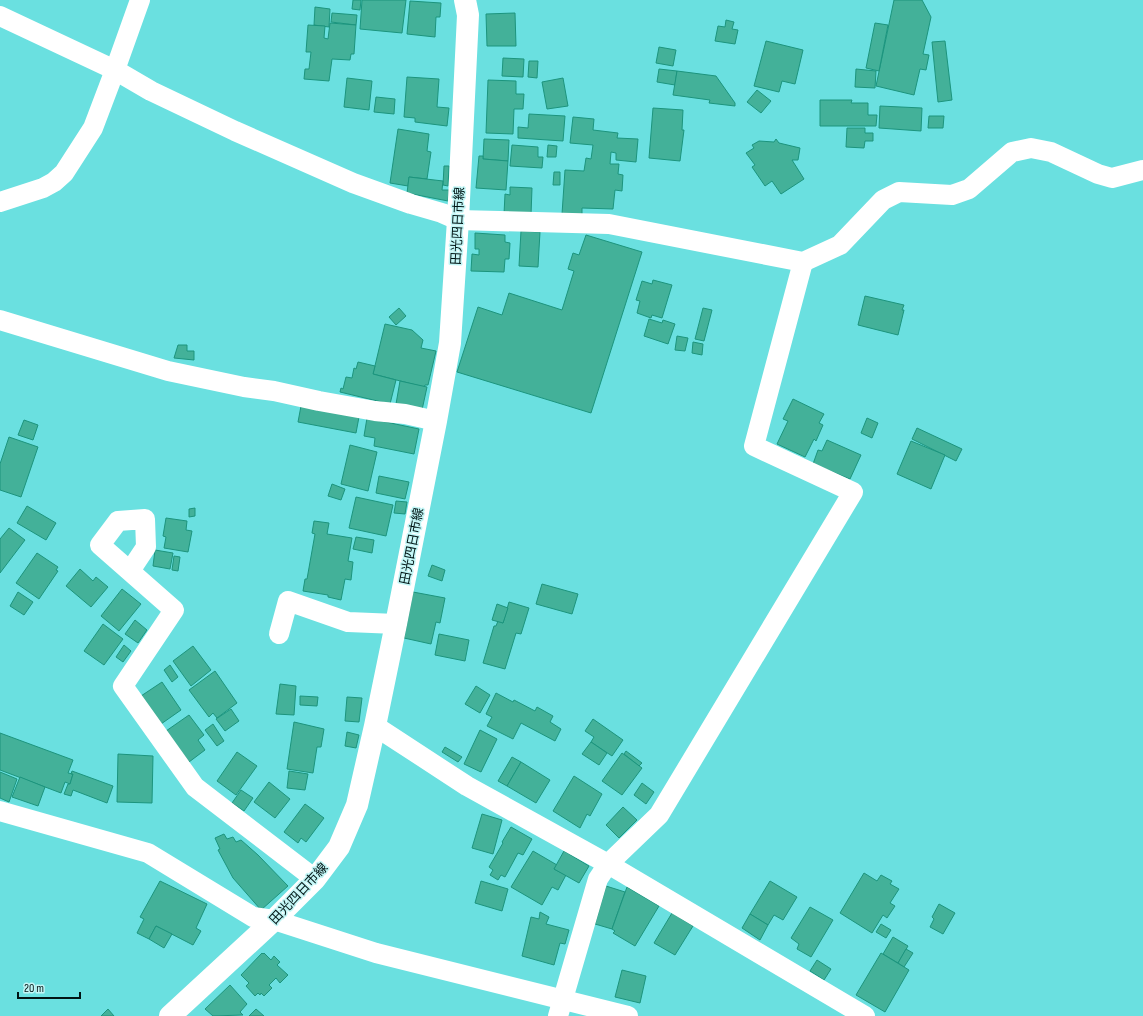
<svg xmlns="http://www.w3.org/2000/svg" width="1143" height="1016" viewBox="0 0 1143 1016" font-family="'Sofia Sans Condensed','Noto Sans JP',sans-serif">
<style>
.building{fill:#43b199;stroke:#1c947d}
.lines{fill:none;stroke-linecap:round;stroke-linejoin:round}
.minor{stroke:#fff;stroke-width:20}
.secondary{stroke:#fff;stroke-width:22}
.labels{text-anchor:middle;stroke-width:3;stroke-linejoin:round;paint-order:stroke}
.street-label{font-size:13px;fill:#001414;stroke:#c2f6f6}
</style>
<rect width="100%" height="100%" fill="#6ae0e0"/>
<!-- building -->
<g class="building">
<path d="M 353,0 L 361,0 L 360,10 L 352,9 Z"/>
<path d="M 362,0 L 406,0 L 402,33 L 360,29 Z"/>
<path d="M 894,0 L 922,0 L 931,17 L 923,54 L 929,55 L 926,70 L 920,69 L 914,95 L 876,86 Z"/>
<path d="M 410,1 L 441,3 L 440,17 L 436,17 L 435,37 L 407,34 Z"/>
<path d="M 315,7 L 330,9 L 329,27 L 314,25 Z"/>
<path d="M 332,13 L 357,15 L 356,25 L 331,22 Z"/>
<path d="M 515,13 L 516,46 L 487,46 L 486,14 Z"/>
<path d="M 726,20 L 734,22 L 732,29 L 738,30 L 735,44 L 715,41 L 718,26 L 725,27 Z"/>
<path d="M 330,23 L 356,25 L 354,54 L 351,54 L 350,60 L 332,59 L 329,81 L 304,79 L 305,69 L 309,69 L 311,52 L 306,52 L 308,25 L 325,26 L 324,38 L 328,39 Z"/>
<path d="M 875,23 L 888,25 L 879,71 L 866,68 Z"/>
<path d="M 766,41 L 803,50 L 795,84 L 782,81 L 779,92 L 754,86 Z"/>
<path d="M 945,41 L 952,100 L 938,102 L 932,42 Z"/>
<path d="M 659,47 L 676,50 L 673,66 L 656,63 Z"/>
<path d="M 503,58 L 524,59 L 523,77 L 502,76 Z"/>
<path d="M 529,61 L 538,61 L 537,78 L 528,77 Z"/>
<path d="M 659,69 L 677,71 L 675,85 L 657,82 Z"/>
<path d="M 856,69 L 876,71 L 875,88 L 855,87 Z"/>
<path d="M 677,71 L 716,76 L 735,103 L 735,106 L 709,103 L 710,100 L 673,95 Z"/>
<path d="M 407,77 L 439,79 L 437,107 L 449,108 L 447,126 L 415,122 L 415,118 L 404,117 Z"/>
<path d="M 347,78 L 372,81 L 369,110 L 344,107 Z"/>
<path d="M 563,78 L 568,106 L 547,109 L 542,82 Z"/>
<path d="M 488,80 L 516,81 L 516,94 L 524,94 L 523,109 L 514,109 L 513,134 L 486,133 Z"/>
<path d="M 757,90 L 771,101 L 761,113 L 747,102 Z"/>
<path d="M 376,97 L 395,99 L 394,114 L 374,112 Z"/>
<path d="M 820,100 L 852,100 L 851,103 L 868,103 L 868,115 L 877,115 L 876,126 L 820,126 Z"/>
<path d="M 880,106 L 922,108 L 921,131 L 879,128 Z"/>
<path d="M 653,108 L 683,110 L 682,130 L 684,130 L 680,161 L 649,158 Z"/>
<path d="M 529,114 L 565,116 L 563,141 L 518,138 L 518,127 L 528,128 Z"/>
<path d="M 929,116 L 944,116 L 943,128 L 928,128 Z"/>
<path d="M 573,117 L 594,119 L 593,130 L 618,133 L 617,138 L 638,139 L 636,162 L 616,160 L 616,153 L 611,152 L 610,164 L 619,164 L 618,174 L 623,175 L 622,191 L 615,190 L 613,209 L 582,208 L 582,216 L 562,214 L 565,170 L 584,171 L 586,158 L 591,159 L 593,145 L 570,143 Z"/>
<path d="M 847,128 L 865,128 L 865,133 L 873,133 L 873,141 L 865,141 L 864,148 L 846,147 Z"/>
<path d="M 398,129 L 429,134 L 427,151 L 431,152 L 427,179 L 409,177 L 408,186 L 390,183 Z"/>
<path d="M 484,139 L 509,140 L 508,161 L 483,159 Z"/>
<path d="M 776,139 L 779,143 L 800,148 L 798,160 L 792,160 L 804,179 L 781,194 L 772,181 L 765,186 L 752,167 L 755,165 L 746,153 L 754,148 L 752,145 L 759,141 L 774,142 Z"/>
<path d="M 512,145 L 538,147 L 538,157 L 543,157 L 542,168 L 510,166 Z"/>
<path d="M 548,145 L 557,146 L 556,157 L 547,157 Z"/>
<path d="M 479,156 L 483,156 L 483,159 L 508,161 L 506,190 L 476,188 Z"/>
<path d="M 444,166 L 449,166 L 448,186 L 443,185 Z"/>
<path d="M 554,172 L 560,172 L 560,185 L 553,185 Z"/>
<path d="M 409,177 L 443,181 L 442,190 L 449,190 L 448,201 L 407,193 Z"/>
<path d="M 510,187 L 532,188 L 531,215 L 504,214 L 505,194 L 510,195 Z"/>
<path d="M 521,231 L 540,232 L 538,267 L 519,266 Z"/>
<path d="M 475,233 L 505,235 L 505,242 L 510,243 L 509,259 L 505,259 L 504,272 L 471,271 L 472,254 L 479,255 L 479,249 L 475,249 Z"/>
<path d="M 586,235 L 642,252 L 591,413 L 457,372 L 478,307 L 502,315 L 509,293 L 562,310 L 574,271 L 568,269 L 573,253 L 579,255 Z"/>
<path d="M 653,280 L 672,285 L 662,318 L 652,315 L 651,318 L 637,313 L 640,301 L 636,300 L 642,281 L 652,284 Z"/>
<path d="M 865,296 L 904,305 L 902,310 L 904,310 L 898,335 L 858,325 Z"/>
<path d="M 399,308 L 406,316 L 396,325 L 389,317 Z"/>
<path d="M 703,308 L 712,310 L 704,341 L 695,339 Z"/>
<path d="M 649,319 L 662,323 L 663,320 L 675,324 L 668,344 L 644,336 Z"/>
<path d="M 385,324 L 412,330 L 423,340 L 421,348 L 436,351 L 428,385 L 425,385 L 424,387 L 373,374 Z"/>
<path d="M 677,336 L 688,338 L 685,351 L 675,350 Z"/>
<path d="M 693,342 L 703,344 L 702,355 L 692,353 Z"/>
<path d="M 178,345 L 187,345 L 187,351 L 194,351 L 194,360 L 174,358 Z"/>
<path d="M 358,362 L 375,366 L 373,374 L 396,380 L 390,404 L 340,392 L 341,388 L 343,389 L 346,377 L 352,378 L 354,368 L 356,369 Z"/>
<path d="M 400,381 L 427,387 L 422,410 L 396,404 Z"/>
<path d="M 793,399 L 824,414 L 819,423 L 823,425 L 816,441 L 814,439 L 805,457 L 777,444 L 788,421 L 783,419 Z"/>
<path d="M 301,406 L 359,417 L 356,433 L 298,422 Z"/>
<path d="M 367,418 L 419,429 L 414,454 L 374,446 L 375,438 L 364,436 Z"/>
<path d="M 867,418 L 878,423 L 872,438 L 861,433 Z"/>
<path d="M 24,420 L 38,425 L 33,440 L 18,435 Z"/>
<path d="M 917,428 L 962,449 L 956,461 L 912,439 Z"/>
<path d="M 9,437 L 38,447 L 21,497 L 0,490 L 0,464 Z"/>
<path d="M 827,440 L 861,455 L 850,479 L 813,464 L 818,450 L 822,451 Z"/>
<path d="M 911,441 L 945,455 L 931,489 L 897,474 Z"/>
<path d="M 350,445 L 377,452 L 368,491 L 341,484 Z"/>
<path d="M 379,476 L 409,482 L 405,499 L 376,493 Z"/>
<path d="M 332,484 L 345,489 L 341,500 L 328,496 Z"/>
<path d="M 356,497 L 393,505 L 386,536 L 349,528 Z"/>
<path d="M 396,501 L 407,502 L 405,514 L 394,513 Z"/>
<path d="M 27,506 L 56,523 L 46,540 L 17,523 Z"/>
<path d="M 195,508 L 195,516 L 189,517 L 189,509 Z"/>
<path d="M 166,518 L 187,521 L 186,530 L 192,531 L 188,552 L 164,548 L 166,537 L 163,536 Z"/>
<path d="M 314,521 L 329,523 L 327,534 L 352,538 L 348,561 L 353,562 L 351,580 L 345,579 L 341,600 L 328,597 L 328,595 L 303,591 L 305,579 L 307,579 L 315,534 L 312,533 Z"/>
<path d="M 9,528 L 25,540 L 0,573 L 0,539 Z"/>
<path d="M 356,537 L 374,540 L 372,553 L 353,549 Z"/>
<path d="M 155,550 L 173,553 L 170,569 L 153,566 Z"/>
<path d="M 37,553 L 58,567 L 56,570 L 58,571 L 39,599 L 16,583 Z"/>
<path d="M 174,556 L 180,557 L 178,571 L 172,570 Z"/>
<path d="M 432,565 L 445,570 L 442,581 L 428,576 Z"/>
<path d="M 80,569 L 93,581 L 96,577 L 108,587 L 91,607 L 66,586 Z"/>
<path d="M 542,584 L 578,594 L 572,614 L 536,604 Z"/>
<path d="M 122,589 L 141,604 L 119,631 L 101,616 Z"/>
<path d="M 18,592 L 33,602 L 24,615 L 10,606 Z"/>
<path d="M 413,592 L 445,598 L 440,623 L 436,622 L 431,644 L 404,638 Z"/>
<path d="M 509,602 L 529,608 L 521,634 L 516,633 L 505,669 L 483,663 L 494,626 L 496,626 L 498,621 L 503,623 Z"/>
<path d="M 497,604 L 508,608 L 503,623 L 492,620 Z"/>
<path d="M 135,620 L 147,630 L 138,643 L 125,634 Z"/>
<path d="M 103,624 L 123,639 L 104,665 L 84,651 Z"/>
<path d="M 439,634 L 469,640 L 465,661 L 435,655 Z"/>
<path d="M 124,645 L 131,651 L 123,662 L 116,657 Z"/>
<path d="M 193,646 L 211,670 L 191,686 L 173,661 Z"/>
<path d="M 170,665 L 178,677 L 172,682 L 164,670 Z"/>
<path d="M 215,671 L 237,703 L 217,718 L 213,713 L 209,717 L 189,690 Z"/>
<path d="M 162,682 L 181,710 L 161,724 L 141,696 Z"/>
<path d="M 280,684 L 296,686 L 294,715 L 276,714 Z"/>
<path d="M 476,686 L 490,695 L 480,713 L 465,704 Z"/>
<path d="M 496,693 L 513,702 L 514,700 L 535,711 L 537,707 L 553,716 L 550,722 L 561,729 L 555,741 L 521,723 L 513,739 L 487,726 L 492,717 L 486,714 Z"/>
<path d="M 300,696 L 318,697 L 317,706 L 300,705 Z"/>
<path d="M 347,697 L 362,698 L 359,722 L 345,721 Z"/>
<path d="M 231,709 L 239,721 L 225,731 L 216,719 Z"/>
<path d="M 189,715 L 204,735 L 198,740 L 205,750 L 189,762 L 166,731 Z"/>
<path d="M 593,719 L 623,740 L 612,756 L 591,742 L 594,737 L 585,731 Z"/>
<path d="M 294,722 L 324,729 L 321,747 L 317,747 L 313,773 L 287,769 Z"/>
<path d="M 213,724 L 224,741 L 217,746 L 205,730 Z"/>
<path d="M 480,730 L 497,739 L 481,772 L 464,764 Z"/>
<path d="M 347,732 L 359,735 L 356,748 L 345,746 Z"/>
<path d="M 0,733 L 73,760 L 68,773 L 73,774 L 70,784 L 65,782 L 61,793 L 0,770 Z"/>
<path d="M 591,742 L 607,753 L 599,765 L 582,754 Z"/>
<path d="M 445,747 L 462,757 L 458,762 L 442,752 Z"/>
<path d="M 626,751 L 642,763 L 639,766 L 624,754 Z"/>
<path d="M 237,752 L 257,766 L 236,795 L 217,781 Z"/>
<path d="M 622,753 L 642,768 L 622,795 L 602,781 Z"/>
<path d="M 118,754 L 153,756 L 152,803 L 117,802 Z"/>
<path d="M 512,757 L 521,762 L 507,786 L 498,781 Z"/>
<path d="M 521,762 L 550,780 L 536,803 L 507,786 Z"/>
<path d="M 72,771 L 113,786 L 107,803 L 73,790 L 71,796 L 64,794 L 68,784 L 70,784 L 73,774 L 71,774 Z"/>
<path d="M 289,771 L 308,774 L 305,790 L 287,788 Z"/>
<path d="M 0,772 L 17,779 L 9,802 L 0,798 Z"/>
<path d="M 574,776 L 602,794 L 590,816 L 587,814 L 580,828 L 553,811 Z"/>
<path d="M 20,777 L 45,787 L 38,806 L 12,797 Z"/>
<path d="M 269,782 L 290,799 L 275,818 L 254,802 Z"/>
<path d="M 642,783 L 654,792 L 646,804 L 634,795 Z"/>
<path d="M 241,790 L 253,798 L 244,811 L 232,803 Z"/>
<path d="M 305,804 L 324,818 L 306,842 L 301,838 L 298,843 L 284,832 Z"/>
<path d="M 623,807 L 637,820 L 619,838 L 606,825 Z"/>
<path d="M 482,814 L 502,820 L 493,854 L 472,848 Z"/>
<path d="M 511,827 L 532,839 L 523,855 L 518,853 L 505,877 L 501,875 L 498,880 L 490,875 L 493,870 L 489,867 L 503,843 L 502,842 Z"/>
<path d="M 224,834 L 227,839 L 233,837 L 236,842 L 241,840 L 258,855 L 288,886 L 261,910 L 233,878 L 218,850 L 220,849 L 215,838 Z"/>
<path d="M 533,851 L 557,865 L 554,869 L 566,875 L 558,890 L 552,887 L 542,905 L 511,887 Z"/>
<path d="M 564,851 L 589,866 L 579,883 L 554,869 Z"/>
<path d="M 864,873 L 877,881 L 881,875 L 892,881 L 890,884 L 899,889 L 890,903 L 895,906 L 887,918 L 883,915 L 872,933 L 840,913 Z"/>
<path d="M 160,881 L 207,904 L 196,928 L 201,931 L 193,945 L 156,926 L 149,939 L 137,933 L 144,919 L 140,917 Z"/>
<path d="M 481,881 L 508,889 L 502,911 L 475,903 Z"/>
<path d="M 770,881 L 797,897 L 783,920 L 774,915 L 768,925 L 750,914 Z"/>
<path d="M 606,886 L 625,892 L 612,929 L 595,924 Z"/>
<path d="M 627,887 L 659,906 L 635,946 L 613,933 L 615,931 L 612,929 Z"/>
<path d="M 939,904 L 955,913 L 943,934 L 930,927 L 934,919 L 932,917 Z"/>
<path d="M 810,907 L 833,920 L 811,957 L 797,949 L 799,944 L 791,938 Z"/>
<path d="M 540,912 L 549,917 L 546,924 L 569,930 L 565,944 L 560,943 L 554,965 L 522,956 L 531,917 L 539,919 Z"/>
<path d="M 672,913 L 693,926 L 675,955 L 654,943 Z"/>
<path d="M 750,914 L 768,925 L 760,940 L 742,928 Z"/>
<path d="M 881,924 L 891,930 L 886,938 L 876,932 Z"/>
<path d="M 156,926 L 172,934 L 164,948 L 149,939 Z"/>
<path d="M 893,937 L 908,946 L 898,963 L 883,954 Z"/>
<path d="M 906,949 L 913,953 L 904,967 L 898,963 Z"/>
<path d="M 262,953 L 263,954 L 264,953 L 271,960 L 274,956 L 280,962 L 277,965 L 288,975 L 280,983 L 276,978 L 269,985 L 272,988 L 264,996 L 261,993 L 260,995 L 258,993 L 255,996 L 246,986 L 249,983 L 241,975 Z"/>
<path d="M 881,953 L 909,970 L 885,1012 L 856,995 Z"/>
<path d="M 817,960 L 831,969 L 824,980 L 810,971 Z"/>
<path d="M 622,970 L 646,976 L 640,1003 L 615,997 Z"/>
<path d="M 230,985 L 247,1004 L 240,1012 L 243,1015 L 213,1016 L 205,1009 Z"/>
<path d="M 108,1009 L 114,1016 L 101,1016 Z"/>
<path d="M 256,1009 L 264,1016 L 249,1016 Z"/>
</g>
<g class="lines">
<!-- minor -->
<g class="minor">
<path d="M 0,16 L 115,70 L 151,91 L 235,131 L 353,183 L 411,204 L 442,213 L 458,220 L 609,224 L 803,262 L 840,245 L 883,200 L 899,192 L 952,195 L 969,189 L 1012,152 L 1031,148 L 1051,152 L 1098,174 L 1112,178 L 1143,170"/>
<path d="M 0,202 L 43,188 L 54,182 L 64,173 L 93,128 L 115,70 L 140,0"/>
<path d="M 0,320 L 168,371 L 244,387 L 274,391 L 319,401 L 375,411 L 405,414 L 436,421"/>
<path d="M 130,571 L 146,547 L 145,519 L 118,521 L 100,545 L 174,610 L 123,686 L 195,787 L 315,879"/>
<path d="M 279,634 L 288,601 L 348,622 L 396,624"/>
<path d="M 375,726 L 467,786 L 608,864 L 865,1016"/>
<path d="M 0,811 L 148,853 L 253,917 L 274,920 L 376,953 L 628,1016"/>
<path d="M 558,1016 L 598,879 L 608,864 L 659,815 L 853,492 L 754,446 L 803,262"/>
</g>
<!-- secondary -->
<path class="secondary" d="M 170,1016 L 274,920 L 315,879 L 339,847 L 357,805 L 375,726 L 396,624 L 436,421 L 450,343 L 458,220 L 468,15 L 465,0"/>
</g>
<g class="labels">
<!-- street labels -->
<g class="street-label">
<text transform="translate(457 226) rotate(-87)" y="5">田光四日市線</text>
<text transform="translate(411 546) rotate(-79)" y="5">田光四日市線</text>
<text transform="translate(298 893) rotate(-47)" y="5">田光四日市線</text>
</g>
</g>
<!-- scale -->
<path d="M18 992v6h62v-6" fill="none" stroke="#001414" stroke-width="2"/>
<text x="24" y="992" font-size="12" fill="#001414" stroke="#c2f6f6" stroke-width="3" paint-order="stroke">20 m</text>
</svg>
